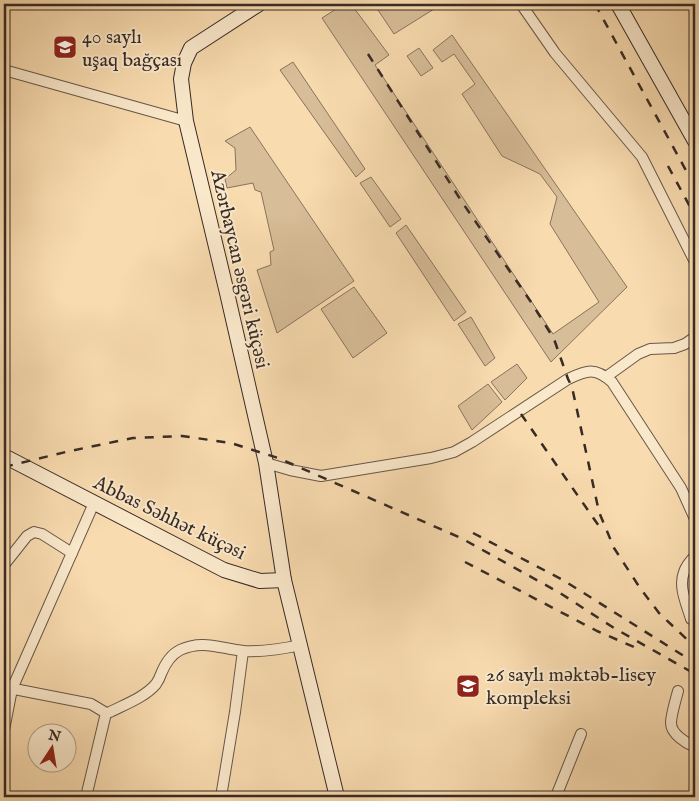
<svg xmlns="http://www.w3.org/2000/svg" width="699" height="801" viewBox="0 0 699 801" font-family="'IM FELL English',serif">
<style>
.green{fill:#d7bd98;stroke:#88745e}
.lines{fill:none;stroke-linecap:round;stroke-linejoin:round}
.minor-casing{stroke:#685748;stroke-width:12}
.secondary-casing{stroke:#382b25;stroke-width:16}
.minor{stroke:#fae8cb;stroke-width:10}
.secondary{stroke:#fae8cb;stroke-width:14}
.rail{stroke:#382b25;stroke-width:2.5;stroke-dasharray:9 9;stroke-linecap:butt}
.labels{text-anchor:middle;stroke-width:4;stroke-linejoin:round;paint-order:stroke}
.poi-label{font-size:20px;fill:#382b25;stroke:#fae8cb;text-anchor:start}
.street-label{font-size:20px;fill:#382b25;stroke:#fae8cb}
</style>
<rect width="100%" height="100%" fill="#f8dbaf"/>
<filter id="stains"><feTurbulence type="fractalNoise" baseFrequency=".004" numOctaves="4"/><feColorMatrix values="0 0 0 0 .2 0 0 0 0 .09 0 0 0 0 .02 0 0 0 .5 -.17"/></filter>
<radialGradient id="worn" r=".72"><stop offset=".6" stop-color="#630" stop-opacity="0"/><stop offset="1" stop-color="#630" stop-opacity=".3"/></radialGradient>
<!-- green -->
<g class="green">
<path d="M 344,4 L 351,4 L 389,55 L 375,65 L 553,334 L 599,302 L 550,224 L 557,197 L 540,174 L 502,156 L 462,94 L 475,84 L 454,54 L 442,62 L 433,50 L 452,35 L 627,287 L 551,362 L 322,18 Z"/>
<path d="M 374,4 L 431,4 L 434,9 L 394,34 Z"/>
<path d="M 419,48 L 433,68 L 421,76 L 407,56 Z"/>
<path d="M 293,62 L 365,169 L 356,177 L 280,70 Z"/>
<path d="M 250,127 L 354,281 L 277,333 L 257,270 L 271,265 L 270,252 L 274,250 L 261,192 L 255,190 L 253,183 L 227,188 L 225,179 L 236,170 L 235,148 L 225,141 Z"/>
<path d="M 371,177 L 401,219 L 390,227 L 360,183 Z"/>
<path d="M 406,225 L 466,312 L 454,321 L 396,233 Z"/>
<path d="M 354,287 L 387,333 L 353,358 L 321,309 Z"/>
<path d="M 471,317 L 495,358 L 485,366 L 458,324 Z"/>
<path d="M 517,364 L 527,378 L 505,400 L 491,382 Z"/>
<path d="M 488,384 L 502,402 L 472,430 L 458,406 Z"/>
</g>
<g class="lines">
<!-- minor casing -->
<g class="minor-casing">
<g id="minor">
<path d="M 521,4 L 555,53 L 642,157 L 695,262"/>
<path d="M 4,70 L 186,121"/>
<path d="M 606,377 L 638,354 L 650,349 L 674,348 L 685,344 L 695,337"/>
<path d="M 266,463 L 290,470 L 321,476 L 431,458 L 454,452 L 472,442 L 568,379 C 587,370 595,367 612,382 L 681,488 L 695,519"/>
<path d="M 4,565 L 27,536 L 34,532 L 42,534 L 72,553"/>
<path d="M 691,619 C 687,605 678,587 684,572 C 686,566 691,560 695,556"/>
<path d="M 4,687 L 91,704 L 106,713"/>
<path d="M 678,691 C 676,699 671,715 671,723 C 671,734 686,743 695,747"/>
<path d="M 106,713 L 110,712 C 126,704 145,697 156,684 C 158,681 160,677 161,674 C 165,664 170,655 180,650 C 203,639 221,649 244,651 C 263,652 282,649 301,645"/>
<path d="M 4,730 L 12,689 L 94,503"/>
<path d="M 86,797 L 106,713"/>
<path d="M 221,797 L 235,712 L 243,651"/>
<path d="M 557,797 L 557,794 L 581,734"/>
</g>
</g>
<!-- secondary casing -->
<g class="secondary-casing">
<g id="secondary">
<path d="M 259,4 L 191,48 L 184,63 L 181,79 L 186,121 L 227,293 L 266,463 L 284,580 L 337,797"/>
<path d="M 618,4 L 695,141"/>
<path d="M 4,456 L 224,570 L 260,581 L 284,580"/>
</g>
</g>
<!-- minor -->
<use href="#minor" class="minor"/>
<!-- secondary -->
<use href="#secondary" class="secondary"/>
<!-- rail -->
<g class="rail">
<path d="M 595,4 L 695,187"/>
<path d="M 368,54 L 462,202 L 531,302 L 554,339 L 568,379 L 572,387 L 599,512 L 614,548 L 640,588 L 659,613 L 695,647"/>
<path d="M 668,166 L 695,216"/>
<path d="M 521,414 L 601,529"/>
<path d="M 4,467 L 70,451 L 133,438 L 182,436 L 231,443 L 278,458 L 461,538 L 560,593 L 614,628 L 695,674"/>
<path d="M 473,533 L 563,580 L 695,663"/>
<path d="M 465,562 L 597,631 L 641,650"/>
</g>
</g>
<!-- icons -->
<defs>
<g id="school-square" transform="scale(1.25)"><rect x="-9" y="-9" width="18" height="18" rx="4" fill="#8f2418" stroke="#fae8cb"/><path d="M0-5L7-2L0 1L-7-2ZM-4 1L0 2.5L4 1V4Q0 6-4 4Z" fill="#fff"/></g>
</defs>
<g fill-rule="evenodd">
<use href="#school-square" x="65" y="47"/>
<use href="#school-square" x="468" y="686"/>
</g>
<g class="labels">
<!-- poi labels -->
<g class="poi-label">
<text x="82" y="43">40 saylı<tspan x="82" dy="23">uşaq bağçası</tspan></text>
<text x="486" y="681">26 saylı məktəb-lisey<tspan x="486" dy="23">kompleksi</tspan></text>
</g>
<!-- street labels -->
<g class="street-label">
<text transform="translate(241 269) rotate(77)" y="7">Azərbaycan əsgəri küçəsi</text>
<text transform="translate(170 517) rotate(26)" y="7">Abbas Səhhət küçəsi</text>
</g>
</g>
<!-- margin -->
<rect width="699" height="801" fill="none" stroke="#f8dbaf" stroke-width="20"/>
<rect x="5" y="5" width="689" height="791" fill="none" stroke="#382b25" stroke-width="2.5"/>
<rect x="10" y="10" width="679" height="781" fill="none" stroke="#382b25"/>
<!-- north arrow -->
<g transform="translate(52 748) rotate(12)"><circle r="24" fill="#fae8cb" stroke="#ac9c89"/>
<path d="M0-4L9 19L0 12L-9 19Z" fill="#8f2418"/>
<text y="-8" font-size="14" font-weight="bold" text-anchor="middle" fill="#382b25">N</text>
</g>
<rect width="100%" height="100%" filter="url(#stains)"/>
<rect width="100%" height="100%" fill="url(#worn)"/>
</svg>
